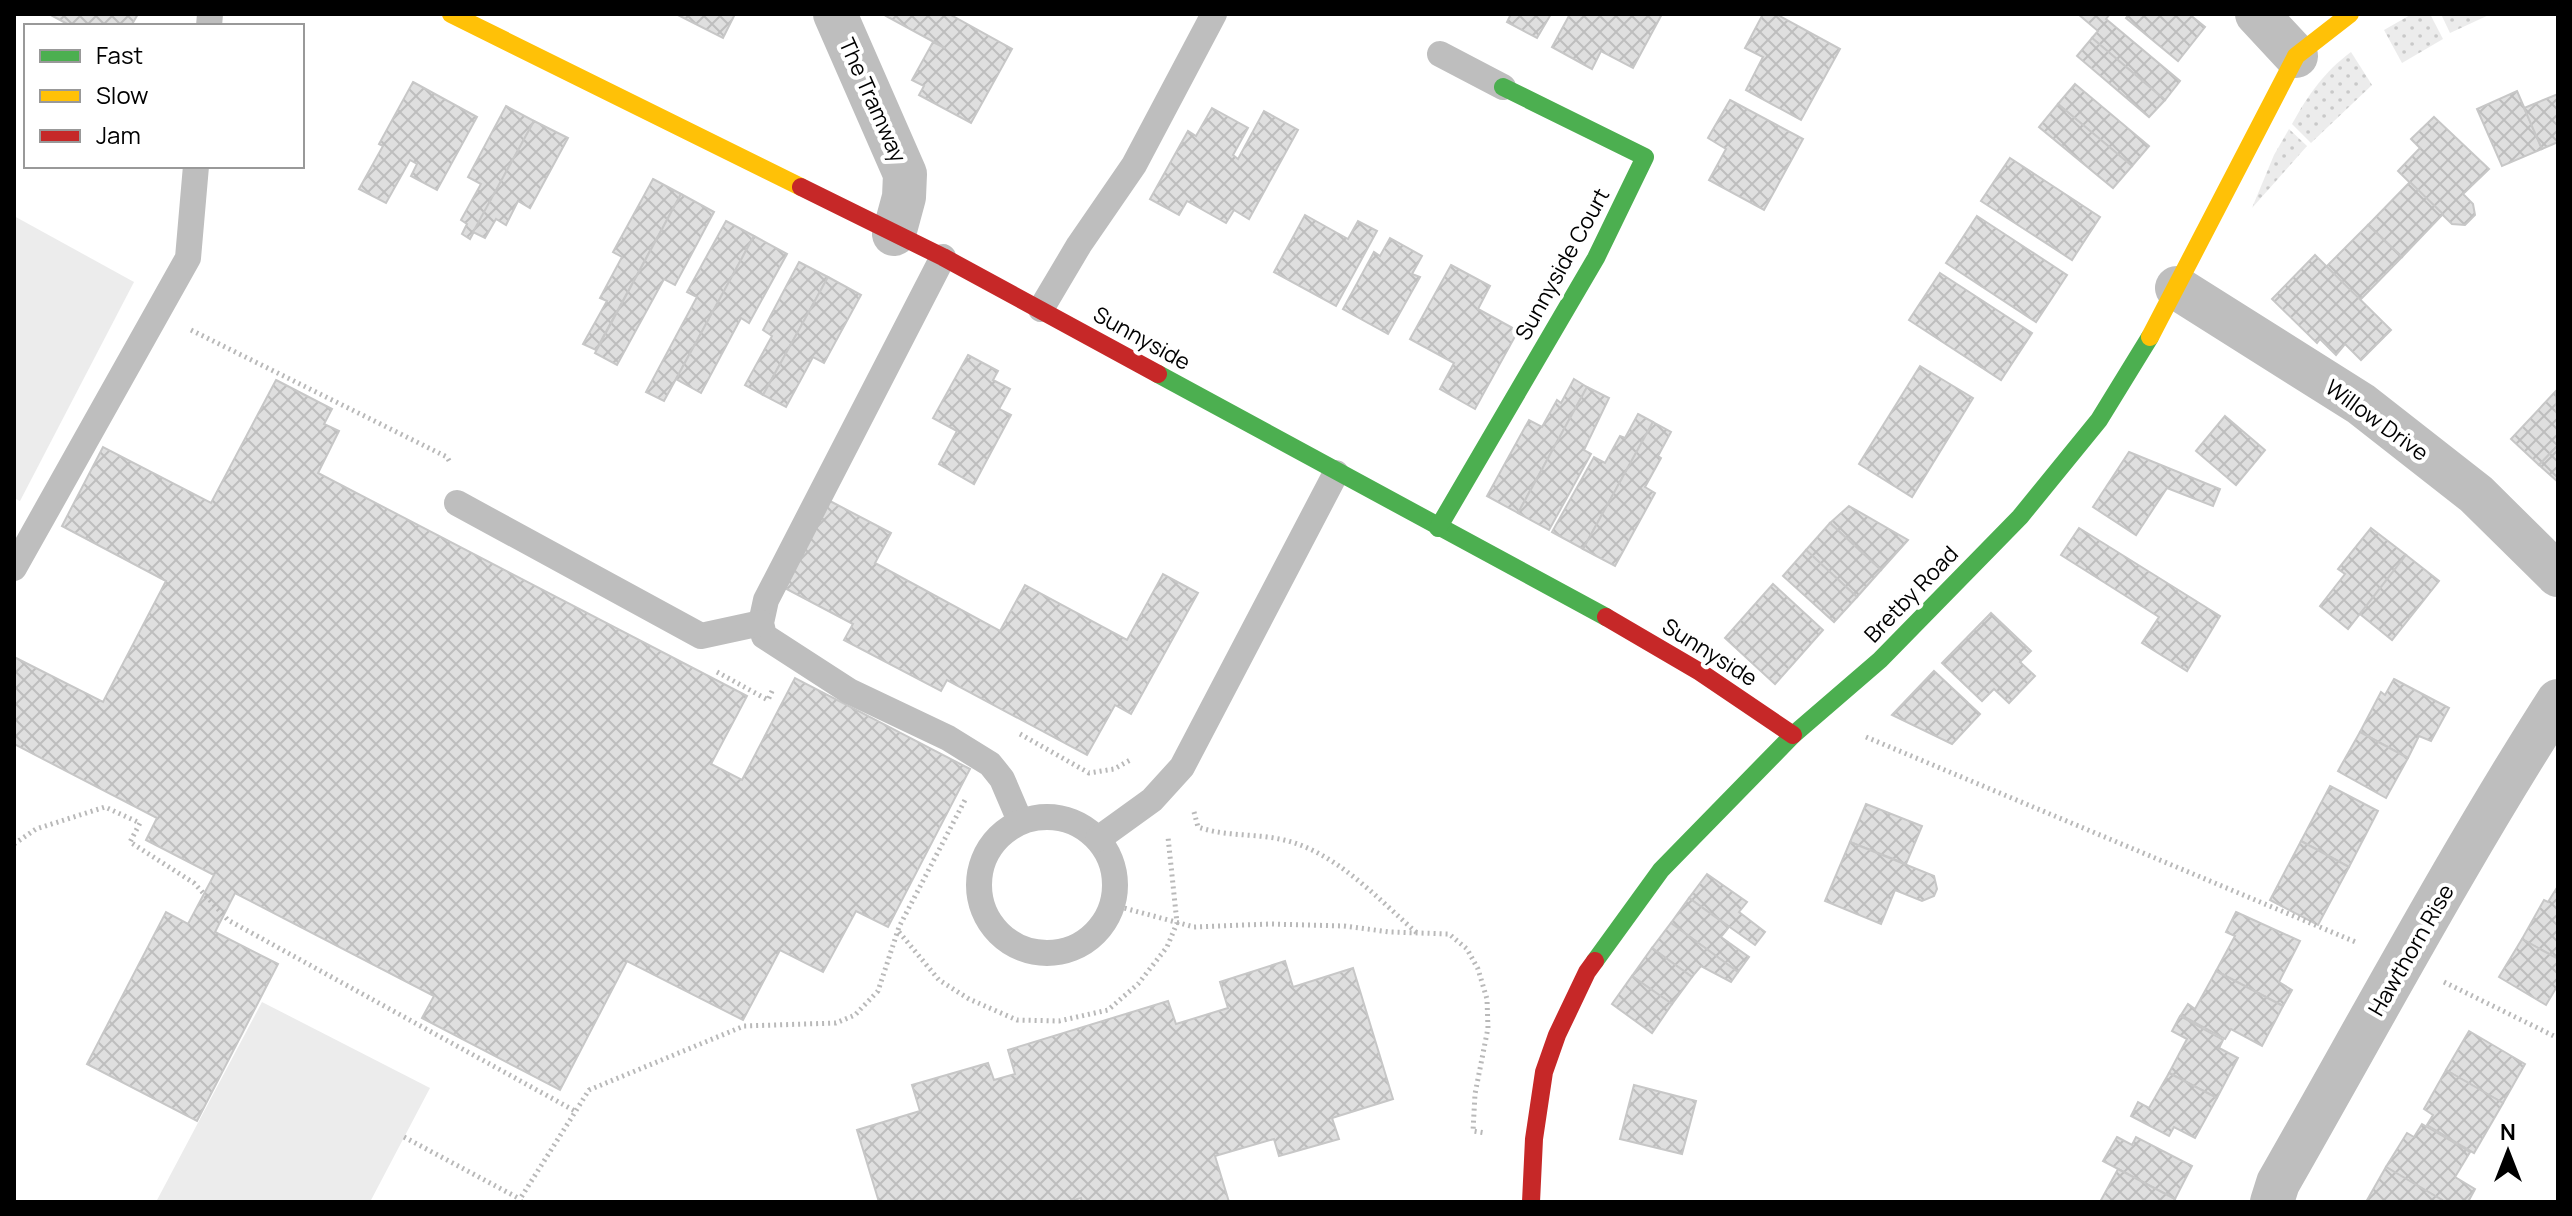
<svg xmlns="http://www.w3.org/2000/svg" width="2572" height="1216" viewBox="0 0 2572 1216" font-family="Manrope,sans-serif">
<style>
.grass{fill:url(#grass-dots)}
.garden{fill:#ececec}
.building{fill:url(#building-cross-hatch);stroke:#c7c7c7;stroke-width:2}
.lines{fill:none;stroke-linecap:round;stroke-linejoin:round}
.path{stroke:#b9b9b9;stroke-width:5;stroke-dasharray:2 4;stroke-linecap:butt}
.lane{stroke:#bebebe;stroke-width:26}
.street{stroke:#bebebe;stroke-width:44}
.fast{stroke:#4caf50;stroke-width:18}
.slow{stroke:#ffc107;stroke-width:18}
.jam{stroke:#c62828;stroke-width:18}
.labels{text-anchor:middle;stroke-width:8;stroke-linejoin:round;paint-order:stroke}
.street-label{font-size:22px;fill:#000;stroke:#fff}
</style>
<defs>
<pattern id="grass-dots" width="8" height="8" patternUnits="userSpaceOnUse" patternTransform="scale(2)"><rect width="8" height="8" fill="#ececec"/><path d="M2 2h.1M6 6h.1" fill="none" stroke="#c9c9c9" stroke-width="1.8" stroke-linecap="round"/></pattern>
<pattern id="building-cross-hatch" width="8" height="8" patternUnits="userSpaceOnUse" patternTransform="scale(2)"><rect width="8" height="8" fill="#dfdfdf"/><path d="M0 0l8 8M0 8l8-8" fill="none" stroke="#bebebe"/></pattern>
</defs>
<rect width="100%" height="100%" fill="#fff"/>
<!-- grass -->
<g class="grass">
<path d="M 2412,14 L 2430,14 L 2443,39 L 2402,63 L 2384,30 Z"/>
<path d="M 2441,14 L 2491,14 L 2450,33 Z"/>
<path d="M 2351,52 L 2372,85 L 2311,143 L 2292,124 C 2308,95 2324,72 2351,52 Z"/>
<path d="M 2289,129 L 2307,146 L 2252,208 L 2274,155 Z"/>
</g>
<!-- garden -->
<g class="garden">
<path d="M 14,216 L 134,282 L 20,501 L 14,498 Z"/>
<path d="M 262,1002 L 430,1088 L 370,1202 L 156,1202 Z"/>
</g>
<!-- building -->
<g class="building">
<path d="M 49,14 L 138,14 L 131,26 L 71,26 Z"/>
<path d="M 676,14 L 735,14 L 723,38 Z"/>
<path d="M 888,14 L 949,14 L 1012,49 L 971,123 L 919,95 L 924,86 L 912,80 L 933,42 L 945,48 L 886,16 Z"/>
<path d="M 1511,14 L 1551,14 L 1537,38 L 1507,22 Z"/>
<path d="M 1570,14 L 1662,14 L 1633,68 L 1601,51 L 1592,69 L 1552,47 Z"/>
<path d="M 1763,14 L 1776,14 L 1840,49 L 1801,120 L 1746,90 L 1763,57 L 1745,48 Z"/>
<path d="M 2078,14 L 2110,14 L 2106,19 L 2180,81 L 2165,100 L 2092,38 L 2098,31 Z"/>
<path d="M 2129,14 L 2189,14 L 2205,27 L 2178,61 L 2126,18 Z"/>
<path d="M 2092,38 L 2165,100 L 2149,117 L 2077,56 Z"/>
<path d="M 413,82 L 477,117 L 437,190 L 411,176 L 417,164 L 410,160 L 386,203 L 359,189 L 383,146 L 379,144 Z"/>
<path d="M 2075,84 L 2149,146 L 2132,166 L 2058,104 Z"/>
<path d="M 2517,91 L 2542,149 L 2502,166 L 2477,109 Z"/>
<path d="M 2558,94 L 2558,142 L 2542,149 L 2524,108 Z"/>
<path d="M 1730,100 L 1803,139 L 1764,210 L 1709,180 L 1726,149 L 1708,138 Z"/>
<path d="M 2058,104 L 2132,166 L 2113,188 L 2039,127 Z"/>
<path d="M 506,106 L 534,121 L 470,239 L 462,234 L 467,224 L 461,220 L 481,184 L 468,177 Z"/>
<path d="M 1212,108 L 1248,128 L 1233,155 L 1238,159 L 1264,111 L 1298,130 L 1249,219 L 1234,210 L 1226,223 L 1187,201 L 1179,215 L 1150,199 L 1188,131 L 1196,136 Z"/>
<path d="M 2434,117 L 2489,169 L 2463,194 L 2473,204 L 2475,215 L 2465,225 L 2452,224 L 2398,171 L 2420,148 L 2411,139 Z"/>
<path d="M 534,121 L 568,138 L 530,208 L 518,201 L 506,225 L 496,219 L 485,238 L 473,232 Z"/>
<path d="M 2010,158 L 2100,217 L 2072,260 L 1981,201 Z"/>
<path d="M 653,179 L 681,194 L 596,350 L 583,344 L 607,301 L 600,298 L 622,257 L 613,252 Z"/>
<path d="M 2410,182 L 2443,214 L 2402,257 L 2368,225 Z"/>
<path d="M 681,194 L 714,212 L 675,285 L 664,279 L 617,365 L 595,353 Z"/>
<path d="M 1305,215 L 1348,239 L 1358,221 L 1377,231 L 1336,306 L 1274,272 Z"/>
<path d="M 1977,216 L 2067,275 L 2036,322 L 1946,263 Z"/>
<path d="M 726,221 L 754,236 L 664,401 L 646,392 L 697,297 L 687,292 Z"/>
<path d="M 2368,225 L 2402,257 L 2360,300 L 2326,267 Z"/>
<path d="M 754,236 L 787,254 L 749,323 L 741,318 L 701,393 L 676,379 Z"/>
<path d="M 1390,238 L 1422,256 L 1412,274 L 1420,277 L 1388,334 L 1343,309 L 1374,252 L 1380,256 Z"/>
<path d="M 2315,255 L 2391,330 L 2361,360 L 2345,344 L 2336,355 L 2320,339 L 2317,343 L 2272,299 Z"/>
<path d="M 799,262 L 828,277 L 763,395 L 745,385 L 772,336 L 763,330 Z"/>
<path d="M 1451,265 L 1490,286 L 1478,309 L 1518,331 L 1475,409 L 1440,389 L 1454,363 L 1410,339 Z"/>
<path d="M 1940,273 L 2032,333 L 2001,380 L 1909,320 Z"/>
<path d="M 828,277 L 861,295 L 824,363 L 813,357 L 786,407 L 763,395 Z"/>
<path d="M 968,355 L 998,371 L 993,380 L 1010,389 L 999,409 L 1011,415 L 974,484 L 939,464 L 957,431 L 933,418 Z"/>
<path d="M 1920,366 L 1973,398 L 1912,497 L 1859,464 Z"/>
<path d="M 1574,379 L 1587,387 L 1518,513 L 1487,496 L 1529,420 L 1542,427 L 1557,400 L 1561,403 Z"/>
<path d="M 276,380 L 332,409 L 324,424 L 339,431 L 318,473 L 747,696 L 711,764 L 742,780 L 795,678 L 970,769 L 888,927 L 856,911 L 823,972 L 780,950 L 743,1020 L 627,961 L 560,1090 L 422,1018 L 434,996 L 235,893 L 215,932 L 278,964 L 197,1121 L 87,1064 L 166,912 L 188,924 L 214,875 L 146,840 L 157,818 L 14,744 L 14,657 L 103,702 L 166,581 L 62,526 L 103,447 L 211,503 Z"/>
<path d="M 1587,387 L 1609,398 L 1584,450 L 1591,454 L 1549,530 L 1518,513 Z"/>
<path d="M 2556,391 L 2558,445 L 2539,465 L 2511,439 Z"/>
<path d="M 1638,414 L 1653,422 L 1583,549 L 1552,532 L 1594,457 L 1605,463 L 1620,436 L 1625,438 Z"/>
<path d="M 2225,416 L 2265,450 L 2236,485 L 2196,451 Z"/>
<path d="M 1653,422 L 1671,432 L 1658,456 L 1661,458 L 1645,487 L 1655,493 L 1615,566 L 1583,549 Z"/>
<path d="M 2558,445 L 2558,482 L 2539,465 Z"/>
<path d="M 2129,452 L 2220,489 L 2213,506 L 2167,488 L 2136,535 L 2093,507 Z"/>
<path d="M 828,500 L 891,533 L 875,563 L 1000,631 L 1025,585 L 1127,640 L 1163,574 L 1198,593 L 1131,714 L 1115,705 L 1087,755 L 947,680 L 941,691 L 844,640 L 853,624 L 781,586 Z"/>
<path d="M 1849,506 L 1908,540 L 1881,570 L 1830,523 Z"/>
<path d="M 1830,523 L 1881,570 L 1857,597 L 1806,550 Z"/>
<path d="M 2079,528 L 2220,616 L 2187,671 L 2142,643 L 2159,617 L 2061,555 Z"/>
<path d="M 2371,528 L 2406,555 L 2348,629 L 2320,606 L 2345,574 L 2338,569 Z"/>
<path d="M 1806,550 L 1857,597 L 1834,622 L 1783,576 Z"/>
<path d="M 2406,555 L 2439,581 L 2392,640 L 2360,614 Z"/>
<path d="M 1773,584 L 1823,630 L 1775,684 L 1725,638 Z"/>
<path d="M 1991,613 L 2031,651 L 2020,662 L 2035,676 L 2009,703 L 1994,689 L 1982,701 L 1942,663 Z"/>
<path d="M 1934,671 L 1980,714 L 1952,744 L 1892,715 Z"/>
<path d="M 2394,679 L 2449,708 L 2431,741 L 2419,736 L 2408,758 L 2360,732 L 2381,692 L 2385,695 Z"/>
<path d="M 2360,732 L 2408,758 L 2386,798 L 2338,771 Z"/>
<path d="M 2330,786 L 2378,811 L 2349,867 L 2301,841 Z"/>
<path d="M 1866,804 L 1922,826 L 1906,864 L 1850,842 Z"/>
<path d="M 2301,841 L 2349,867 L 2318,925 L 2270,900 Z"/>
<path d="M 1850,842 L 1934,876 L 1937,889 L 1934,896 L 1922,901 L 1895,890 L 1881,924 L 1825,901 Z"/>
<path d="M 1707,874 L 1747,902 L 1739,912 L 1765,932 L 1755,945 L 1689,898 Z"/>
<path d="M 2558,886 L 2558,959 L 2522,939 L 2544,900 L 2548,902 Z"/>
<path d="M 1689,898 L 1729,927 L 1721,937 L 1749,957 L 1738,972 L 1671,923 Z"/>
<path d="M 2236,912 L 2300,941 L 2279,982 L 2292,990 L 2283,1006 L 2216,971 L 2235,936 L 2226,932 Z"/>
<path d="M 1671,923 L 1738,972 L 1731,982 L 1701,966 L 1692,977 L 1652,948 Z"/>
<path d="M 2522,939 L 2558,959 L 2558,990 L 2556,988 L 2546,1005 L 2499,977 Z"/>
<path d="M 1652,948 L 1692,977 L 1672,1004 L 1632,976 Z"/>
<path d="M 1285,961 L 1293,987 L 1353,968 L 1393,1099 L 1332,1118 L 1339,1139 L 1279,1156 L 1274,1139 L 1215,1156 L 1229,1202 L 1082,1202 L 1081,1198 L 1067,1202 L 879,1202 L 857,1130 L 920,1111 L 912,1085 L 988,1063 L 994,1080 L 1015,1074 L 1008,1050 L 1168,1001 L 1176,1024 L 1228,1008 L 1220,982 Z"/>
<path d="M 2216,971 L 2283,1006 L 2262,1046 L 2231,1029 L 2225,1039 L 2181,1015 L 2188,1004 L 2195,1009 Z"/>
<path d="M 1632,976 L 1672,1004 L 1652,1033 L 1612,1004 Z"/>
<path d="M 2180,1016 L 2223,1040 L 2219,1048 L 2238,1058 L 2217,1098 L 2169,1073 L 2187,1039 L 2172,1031 Z"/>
<path d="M 2469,1031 L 2525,1064 L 2503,1103 L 2446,1070 Z"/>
<path d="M 2446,1070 L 2503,1103 L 2474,1153 L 2427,1125 L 2433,1115 L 2424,1109 Z"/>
<path d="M 2169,1073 L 2217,1098 L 2195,1138 L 2174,1127 L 2169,1136 L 2131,1116 L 2138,1102 L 2149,1108 Z"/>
<path d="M 1634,1085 L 1696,1101 L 1682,1154 L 1620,1139 Z"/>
<path d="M 2422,1124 L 2470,1152 L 2455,1177 L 2475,1189 L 2468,1202 L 2445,1202 L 2386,1167 L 2407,1133 L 2414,1137 Z"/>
<path d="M 2117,1137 L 2132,1145 L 2136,1137 L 2192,1166 L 2175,1199 L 2103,1161 Z"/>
<path d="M 2386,1167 L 2442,1200 L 2441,1202 L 2366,1202 Z"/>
<path d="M 2118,1169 L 2175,1199 L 2173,1202 L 2100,1202 Z"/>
</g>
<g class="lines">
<!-- path -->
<g class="path">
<path d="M 191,330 L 447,457 L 451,464"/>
<path d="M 717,672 L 768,700 L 773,689"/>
<path d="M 1020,734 L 1089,773 L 1114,769 L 1132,759"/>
<path d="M 1866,737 L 2358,943"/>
<path d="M 1194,812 L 1198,827 C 1226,837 1255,833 1284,840 C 1336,852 1378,899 1417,933"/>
<path d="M 14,844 L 36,829 L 105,807 L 140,823 L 130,842 L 194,883 L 228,920 L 575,1111"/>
<path d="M 1113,905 L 1194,927 L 1270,924 L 1344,926 L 1390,932 L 1449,934 L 1467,949 L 1478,969 L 1487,999 L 1488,1028 L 1475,1094 L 1473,1131 L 1485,1133"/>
<path d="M 899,932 L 939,980 L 969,999 L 1017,1020 L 1059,1021 L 1108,1010 L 1138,984 L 1167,947 L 1177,923 L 1168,837"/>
<path d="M 2444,982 L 2558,1038"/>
<path d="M 404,1137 L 520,1199"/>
<path d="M 521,1202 L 520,1199 L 589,1090 L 744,1026 L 836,1023 L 855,1015 L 878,991 L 899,927 L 966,798"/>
</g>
<!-- lane -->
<g class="lane">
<path d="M 209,26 L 210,14"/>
<path d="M 1440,54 L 1503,87"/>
<path d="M 943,257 L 766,600 L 761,623 L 764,636 L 849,691 L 948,738 L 990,764 L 1002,779 L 1020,821"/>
<path d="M 1041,309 L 1079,245 L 1134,165 L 1214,14"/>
<path d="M 457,503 L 701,636 L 761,623"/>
<path d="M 14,568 L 188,258 L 196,166"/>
<circle cx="1047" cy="885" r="68"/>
<path d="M 1098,839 L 1152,800 L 1182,767 L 1336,473"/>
</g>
<!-- street -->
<g class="street">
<path d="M 835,14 L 905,174 L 904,197 L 894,234"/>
<path d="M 2257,14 L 2296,56"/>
<path d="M 2177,288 L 2361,404 L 2476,494 L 2558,575"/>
<path d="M 2272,1202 L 2278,1183 C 2370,1022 2458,857 2558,701"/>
</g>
<!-- fast -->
<g class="fast">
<path d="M 1158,374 L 1606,617"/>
<path d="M 1438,528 L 1596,258 L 1645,157 L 1503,87"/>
<path d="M 1595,961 L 1661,870 L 1793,735 L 1880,660 L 2020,517 L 2099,420 L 2150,337"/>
</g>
<!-- slow -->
<g class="slow">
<path d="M 451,14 L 801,187"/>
<path d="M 2150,337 L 2296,56 L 2350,14"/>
</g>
<!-- jam -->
<g class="jam">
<path d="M 801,187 L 943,257 L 1158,374"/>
<path d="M 1606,617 L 1700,672 L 1793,735"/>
<path d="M 1531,1202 L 1534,1139 L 1544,1072 L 1557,1035 L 1587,972 L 1595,961"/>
</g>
</g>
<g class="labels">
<!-- street labels -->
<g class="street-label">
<text transform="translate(873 100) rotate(66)" y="8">The Tramway</text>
<text transform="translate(1562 264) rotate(-61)" y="8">Sunnyside Court</text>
<text transform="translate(1142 338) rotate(29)" y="8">Sunnyside</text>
<text transform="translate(2377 420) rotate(36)" y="8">Willow Drive</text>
<text transform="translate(1911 594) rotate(-46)" y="8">Bretby Road</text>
<text transform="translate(1710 652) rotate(32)" y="8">Sunnyside</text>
<text transform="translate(2411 950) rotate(-60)" y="8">Hawthorn Rise</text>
</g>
</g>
<!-- border -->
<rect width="2572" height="1216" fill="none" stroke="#000000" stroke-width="32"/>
<!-- legend -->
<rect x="24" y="24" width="280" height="144" fill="#ffffff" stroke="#999999" stroke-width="2"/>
<rect x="40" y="50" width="40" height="12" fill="#4caf50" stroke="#999999" stroke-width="2"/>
<text x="96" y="64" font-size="24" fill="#000000">Fast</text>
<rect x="40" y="90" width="40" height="12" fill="#ffc107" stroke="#999999" stroke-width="2"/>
<text x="96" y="104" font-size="24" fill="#000000">Slow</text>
<rect x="40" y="130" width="40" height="12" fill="#c62828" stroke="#999999" stroke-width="2"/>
<text x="96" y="144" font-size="24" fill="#000000">Jam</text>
<!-- north arrow -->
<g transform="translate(2508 1152)" stroke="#ffffff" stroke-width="6" paint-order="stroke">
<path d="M0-6L14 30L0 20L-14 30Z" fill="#000000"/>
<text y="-12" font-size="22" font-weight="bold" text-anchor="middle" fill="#000000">N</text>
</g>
</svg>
